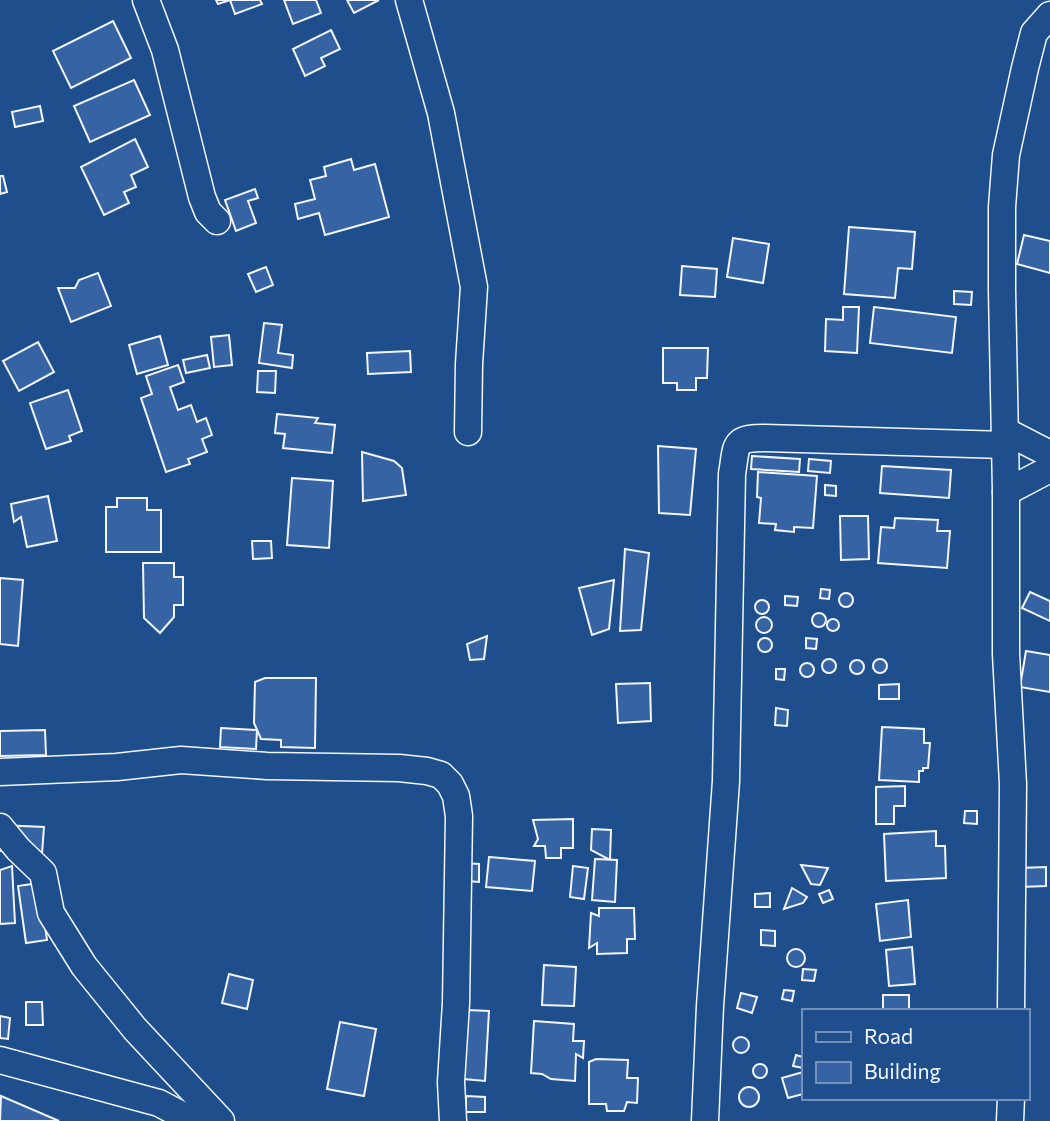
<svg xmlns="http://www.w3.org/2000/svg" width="1050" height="1121" viewBox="0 0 1050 1121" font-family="Commissioner,sans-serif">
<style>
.building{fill:#3563a3;stroke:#f2f6ff;stroke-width:2}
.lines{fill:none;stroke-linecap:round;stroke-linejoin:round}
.minor-casing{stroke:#f2f6ff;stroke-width:29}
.minor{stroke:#1f4e8c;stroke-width:26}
</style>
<rect width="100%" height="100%" fill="#1f4e8c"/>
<!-- building -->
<g class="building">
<path d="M 216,0 L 260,0 L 262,4 L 235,14 L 230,0 L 218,4 Z"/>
<path d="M 284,0 L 316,0 L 321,13 L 293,24 Z"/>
<path d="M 347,0 L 379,0 L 354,13 Z"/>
<path d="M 113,21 L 131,58 L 71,88 L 53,51 Z"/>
<path d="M 331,30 L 340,49 L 321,58 L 325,66 L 305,76 L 293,49 Z"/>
<path d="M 134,80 L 150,115 L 90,142 L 74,106 Z"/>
<path d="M 40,106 L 43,121 L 15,127 L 12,112 Z"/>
<path d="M 135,139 L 148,167 L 131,175 L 136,187 L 124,192 L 129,203 L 104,215 L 81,167 Z"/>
<path d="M 351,159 L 354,170 L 375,164 L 389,217 L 325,235 L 319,213 L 298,219 L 295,204 L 315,199 L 310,180 L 326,176 L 324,167 Z"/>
<path d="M 0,176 L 3,176 L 7,192 L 0,194 Z"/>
<path d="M 255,189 L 258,198 L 248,201 L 256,223 L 236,231 L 225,200 Z"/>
<path d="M 849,227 L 915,232 L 912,269 L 898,268 L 895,298 L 844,294 Z"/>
<path d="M 1024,235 L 1050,241 L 1050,273 L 1017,264 Z"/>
<path d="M 733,238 L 769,244 L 763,283 L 727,277 Z"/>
<path d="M 682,266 L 717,269 L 715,297 L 680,295 Z"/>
<path d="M 266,267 L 273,285 L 256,292 L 248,274 Z"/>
<path d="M 98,273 L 111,306 L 71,322 L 58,288 L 75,288 L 79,280 Z"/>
<path d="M 954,291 L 972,292 L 971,305 L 954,304 Z"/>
<path d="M 843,307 L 859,307 L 857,353 L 825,351 L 826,319 L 843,320 Z"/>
<path d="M 874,307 L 956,317 L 952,353 L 870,343 Z"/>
<path d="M 264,323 L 282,325 L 278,353 L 293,355 L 292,368 L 259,363 Z"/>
<path d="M 229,335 L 232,365 L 214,367 L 211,337 Z"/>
<path d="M 160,336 L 168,365 L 137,374 L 129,345 Z"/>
<path d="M 38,342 L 54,372 L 19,391 L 3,361 Z"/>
<path d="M 663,348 L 708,348 L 707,378 L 696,378 L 696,390 L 677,390 L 677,383 L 663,383 Z"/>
<path d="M 410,351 L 411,372 L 368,374 L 367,353 Z"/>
<path d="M 207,355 L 210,368 L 186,373 L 183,360 Z"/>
<path d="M 178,365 L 184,382 L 170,387 L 178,410 L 191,405 L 197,422 L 206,418 L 212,435 L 202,439 L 207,452 L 188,459 L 190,464 L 166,472 L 141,398 L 152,394 L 146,376 Z"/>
<path d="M 258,371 L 276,371 L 275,393 L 257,392 Z"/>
<path d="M 68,390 L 82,431 L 69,436 L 71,441 L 46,449 L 30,403 Z"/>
<path d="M 277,414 L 318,418 L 315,423 L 335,425 L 332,453 L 283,448 L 285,434 L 275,433 Z"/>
<path d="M 658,446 L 696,449 L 690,515 L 659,513 Z"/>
<path d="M 362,452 L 394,461 L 402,468 L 406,495 L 363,501 Z"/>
<path d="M 752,456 L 800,459 L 799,472 L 751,469 Z"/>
<path d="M 809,459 L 831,461 L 830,473 L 808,471 Z"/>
<path d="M 882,466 L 951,470 L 949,498 L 880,493 Z"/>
<path d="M 758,472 L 817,476 L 813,528 L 794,527 L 794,532 L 775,530 L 776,524 L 759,523 L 761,498 L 757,497 Z"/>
<path d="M 292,478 L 333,481 L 329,548 L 287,545 Z"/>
<path d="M 825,485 L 836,486 L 836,496 L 825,495 Z"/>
<path d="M 48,496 L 57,541 L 27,547 L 21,517 L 14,522 L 11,504 Z"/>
<path d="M 117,498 L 147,498 L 147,510 L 161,510 L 161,552 L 106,552 L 106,507 L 117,507 Z"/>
<path d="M 840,516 L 868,516 L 869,559 L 841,560 Z"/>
<path d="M 895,518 L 938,520 L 937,531 L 950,531 L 947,568 L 878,563 L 881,527 L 894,528 Z"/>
<path d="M 252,541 L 271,541 L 272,558 L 253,559 Z"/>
<path d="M 625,549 L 649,553 L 641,630 L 620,631 Z"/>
<path d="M 143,563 L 174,563 L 174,577 L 183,577 L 183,605 L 174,605 L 174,617 L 160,633 L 144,618 Z"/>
<path d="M 0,578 L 23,580 L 18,646 L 0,644 Z"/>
<path d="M 614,580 L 609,629 L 592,635 L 579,588 Z"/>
<path d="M 821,589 L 830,590 L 829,599 L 820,598 Z"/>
<path d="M 1030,592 L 1050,601 L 1050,621 L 1022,608 Z"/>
<circle cx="846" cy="600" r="7"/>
<path d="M 785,596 L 798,597 L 797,606 L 785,605 Z"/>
<circle cx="762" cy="607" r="7"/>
<circle cx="819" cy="620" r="7"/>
<circle cx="764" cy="625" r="8"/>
<circle cx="833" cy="625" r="6"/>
<path d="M 487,636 L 484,659 L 470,660 L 467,644 Z"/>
<circle cx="765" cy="645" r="7"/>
<path d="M 806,638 L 817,639 L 816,649 L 806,648 Z"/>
<path d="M 1026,651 L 1050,655 L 1050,692 L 1020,687 Z"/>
<circle cx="880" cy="666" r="7"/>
<circle cx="829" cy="666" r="7"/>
<circle cx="857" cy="667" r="7"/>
<circle cx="807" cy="670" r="7"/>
<path d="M 776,669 L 785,669 L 784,680 L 776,679 Z"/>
<path d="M 265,678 L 316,678 L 315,748 L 281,747 L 281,740 L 261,739 L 254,723 L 255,682 Z"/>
<path d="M 650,683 L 651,721 L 618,723 L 616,684 Z"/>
<path d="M 899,684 L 899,699 L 879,699 L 879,685 Z"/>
<path d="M 776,708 L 788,710 L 787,726 L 775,725 Z"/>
<path d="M 882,727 L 924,729 L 924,743 L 930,743 L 928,768 L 923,768 L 923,771 L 919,771 L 919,782 L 879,780 Z"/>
<path d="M 221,728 L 257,730 L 256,749 L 220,747 Z"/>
<path d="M 45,730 L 46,755 L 0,756 L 0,731 Z"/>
<path d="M 905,786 L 905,806 L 894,806 L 894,824 L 876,824 L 876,787 Z"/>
<path d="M 965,811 L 977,811 L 977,824 L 964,823 Z"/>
<path d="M 573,819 L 573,848 L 561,848 L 561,858 L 546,858 L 545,846 L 534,846 L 538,839 L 533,820 Z"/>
<path d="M 0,825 L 44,827 L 42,854 L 0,851 Z"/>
<path d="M 592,829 L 611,830 L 610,860 L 591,850 Z"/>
<path d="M 936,831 L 936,846 L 945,846 L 946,878 L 886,881 L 884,834 Z"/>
<path d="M 489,857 L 535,861 L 532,891 L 486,887 Z"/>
<path d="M 595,859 L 617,860 L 615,902 L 592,900 Z"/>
<path d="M 465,863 L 479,864 L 479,882 L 467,881 Z"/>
<path d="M 801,865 L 828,868 L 820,885 L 811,884 Z"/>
<path d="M 12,866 L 15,923 L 0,924 L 0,870 Z"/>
<path d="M 573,866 L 588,868 L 584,899 L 570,897 Z"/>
<path d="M 1046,867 L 1046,886 L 1020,887 L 1019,868 Z"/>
<path d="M 39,883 L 47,940 L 26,943 L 18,886 Z"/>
<path d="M 792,888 L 807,897 L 803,903 L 784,909 Z"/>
<path d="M 829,890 L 833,899 L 823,903 L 819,894 Z"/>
<path d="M 770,893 L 770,907 L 755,907 L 755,894 Z"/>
<path d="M 908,900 L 911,937 L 880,941 L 876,904 Z"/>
<path d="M 599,908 L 634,908 L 635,939 L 627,939 L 627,953 L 597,954 L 597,943 L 589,948 L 591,913 L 599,916 Z"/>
<path d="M 761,930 L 775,931 L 775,946 L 761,945 Z"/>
<path d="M 912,947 L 915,984 L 889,986 L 886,950 Z"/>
<circle cx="796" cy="958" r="9"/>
<path d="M 544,965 L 576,967 L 574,1006 L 542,1005 Z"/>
<path d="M 803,969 L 816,970 L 814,981 L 802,980 Z"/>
<path d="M 229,974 L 253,980 L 247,1009 L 222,1003 Z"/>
<path d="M 784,990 L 794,991 L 792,1001 L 782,999 Z"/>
<path d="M 741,993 L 757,997 L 752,1013 L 737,1008 Z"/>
<rect x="883" y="995" width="26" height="16"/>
<path d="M 26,1002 L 42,1002 L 43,1025 L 26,1025 Z"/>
<path d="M 468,1010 L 489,1011 L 485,1081 L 464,1079 Z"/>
<path d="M 0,1016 L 10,1018 L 8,1039 L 0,1038 Z"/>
<path d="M 534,1021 L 574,1024 L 573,1041 L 584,1041 L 583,1058 L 576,1054 L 575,1081 L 551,1079 L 542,1074 L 531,1073 Z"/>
<path d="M 340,1022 L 376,1029 L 364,1096 L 327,1089 Z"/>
<circle cx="741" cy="1045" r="8"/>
<path d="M 796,1055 L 803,1057 L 803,1068 L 793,1066 Z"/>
<path d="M 596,1059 L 628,1060 L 627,1078 L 638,1078 L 637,1103 L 627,1102 L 624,1111 L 607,1111 L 606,1104 L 589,1104 L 589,1062 Z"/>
<circle cx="760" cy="1071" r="7"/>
<path d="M 803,1072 L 803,1094 L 788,1098 L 782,1078 Z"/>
<circle cx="749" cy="1097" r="10"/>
<path d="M 1,1096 L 59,1121 L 0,1121 Z"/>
<path d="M 466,1096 L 485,1097 L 485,1112 L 466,1112 Z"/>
</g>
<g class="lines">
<!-- minor casing -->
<g class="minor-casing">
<g id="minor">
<path d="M 146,0 L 165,50 L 202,197 L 208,212 L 217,221"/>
<path d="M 409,0 L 441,113 L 474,287 L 469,364 L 468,432"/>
<path d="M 1005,431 L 1050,454"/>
<path d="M 1006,492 L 1050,469"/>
<path d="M 0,772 L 117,767 L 181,760 L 267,766 L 399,768 L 427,771 L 441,775 L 450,784 L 456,796 L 459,816 L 456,1003 L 451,1082 L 453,1121"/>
<path d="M 0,827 L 18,849 L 43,873 L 51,913 L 84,966 L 135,1029 L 221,1121"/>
<path d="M 1011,1011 L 1013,784 L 1006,654 L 1006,492 L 1002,290 L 1002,207 L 1006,155 L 1025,68 L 1034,33 L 1050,15"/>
<path d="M 0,1060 L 159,1103 L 193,1121"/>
<path d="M 705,1121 L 710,1006 L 726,781 L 732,474 C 737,445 732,438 765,438 L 1006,445"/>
<path d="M 1010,1121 L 1011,1098"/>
</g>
</g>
<!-- minor -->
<use href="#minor" class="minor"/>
</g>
<!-- legend -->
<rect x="802" y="1009" width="228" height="91" fill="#1f4e8c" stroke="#7391ba" stroke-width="2"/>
<rect x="816" y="1032" width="35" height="10" fill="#1f4e8c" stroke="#7391ba" stroke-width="2"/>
<text x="864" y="1044" font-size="21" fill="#f2f6ff">Road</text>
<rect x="816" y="1062" width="35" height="21" fill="#3563a3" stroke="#7391ba" stroke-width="2"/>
<text x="864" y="1079" font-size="21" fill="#f2f6ff">Building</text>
</svg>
